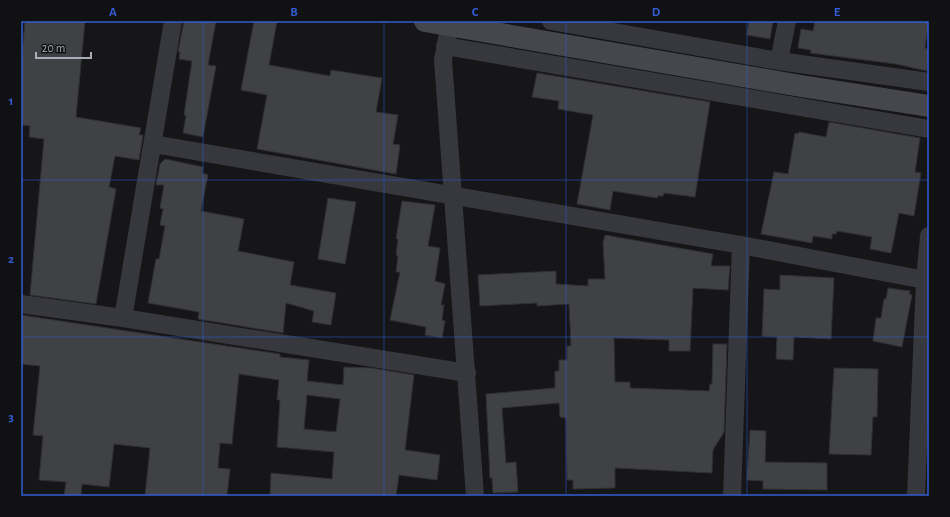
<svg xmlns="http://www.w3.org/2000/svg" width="950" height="517" viewBox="0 0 950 517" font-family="'Alegreya Sans',sans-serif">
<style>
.building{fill:#404145;stroke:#303034;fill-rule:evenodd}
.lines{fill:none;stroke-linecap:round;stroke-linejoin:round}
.street{stroke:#37383d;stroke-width:18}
.secondary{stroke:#45474d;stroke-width:22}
.grid{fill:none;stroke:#325cd3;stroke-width:1;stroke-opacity:0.55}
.neatline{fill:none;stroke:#325cd3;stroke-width:1.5}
.grid-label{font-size:13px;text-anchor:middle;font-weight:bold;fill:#325cd3}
</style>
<rect width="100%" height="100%" fill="#161618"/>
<!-- building -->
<g class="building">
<path d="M 25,21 L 85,21 L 76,117 L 141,128 L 139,135 L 143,135 L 139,160 L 115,156 L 109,187 L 116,189 L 96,304 L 30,295 L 44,139 L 29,137 L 30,126 L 21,125 L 21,65 Z"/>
<path d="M 184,21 L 216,21 L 208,65 L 216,66 L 203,137 L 183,133 L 186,116 L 184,115 L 192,61 L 179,59 L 180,52 L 178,52 Z"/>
<path d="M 254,21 L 277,21 L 269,65 L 330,76 L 331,70 L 382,78 L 376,112 L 398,115 L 393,144 L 400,145 L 396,174 L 257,149 L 267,95 L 241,90 Z"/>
<path d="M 749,21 L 773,21 L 770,39 L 747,35 Z"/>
<path d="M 815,21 L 929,21 L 925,48 L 929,49 L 927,71 L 896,64 L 810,53 L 811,50 L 798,48 L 801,29 L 813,31 Z"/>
<path d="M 537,73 L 710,102 L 695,197 L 664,193 L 663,196 L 658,196 L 657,198 L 613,191 L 610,210 L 577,204 L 593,115 L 558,109 L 559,101 L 532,97 Z"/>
<path d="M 829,122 L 920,138 L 915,172 L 921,173 L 914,216 L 899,213 L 891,253 L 870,249 L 872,237 L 837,231 L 836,234 L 832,234 L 832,239 L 813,236 L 812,243 L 761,234 L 774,172 L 788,174 L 795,133 L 798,134 L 799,132 L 826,137 Z"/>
<path d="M 165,159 L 203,167 L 202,173 L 208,175 L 201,211 L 244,219 L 238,251 L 294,262 L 290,285 L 336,293 L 331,325 L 312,322 L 314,311 L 286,303 L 283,333 L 198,319 L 199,312 L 148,303 L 156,259 L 159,259 L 165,226 L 160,225 L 163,209 L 160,208 L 164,185 L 156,185 L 160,164 Z"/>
<path d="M 328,198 L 356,202 L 345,264 L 318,259 Z"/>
<path d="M 402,201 L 435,205 L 428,246 L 440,248 L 435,281 L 445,284 L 441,305 L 444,305 L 442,320 L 445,321 L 442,338 L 425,335 L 426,327 L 390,320 L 400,272 L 396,272 L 398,256 L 396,255 L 398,239 L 396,239 Z"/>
<path d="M 605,235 L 713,254 L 711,266 L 730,266 L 728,290 L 693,288 L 690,351 L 669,351 L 669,340 L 614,338 L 615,382 L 630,382 L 630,388 L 709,391 L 710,384 L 712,384 L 713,344 L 727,344 L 724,432 L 713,450 L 712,473 L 615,468 L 615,488 L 573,489 L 573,480 L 567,480 L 566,418 L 560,417 L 559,403 L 502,408 L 506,463 L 516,462 L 518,492 L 493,493 L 492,478 L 490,478 L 486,394 L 555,388 L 555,371 L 559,371 L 559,360 L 567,360 L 567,346 L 571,346 L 569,304 L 537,306 L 537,303 L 480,306 L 478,275 L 556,271 L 556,284 L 588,286 L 588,279 L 605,279 L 603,243 Z"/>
<path d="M 780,275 L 834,278 L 831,339 L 794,337 L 793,360 L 776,359 L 777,337 L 762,336 L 764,289 L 780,290 Z"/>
<path d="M 888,288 L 910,291 L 909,294 L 912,295 L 902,347 L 873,341 L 876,318 L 881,318 L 884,299 L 886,299 Z"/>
<path d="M 21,315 L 280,354 L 280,357 L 309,360 L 307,381 L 343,385 L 344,367 L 372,368 L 414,375 L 405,450 L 440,455 L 437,480 L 399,475 L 396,496 L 270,496 L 271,473 L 332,479 L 334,452 L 277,447 L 280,400 L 277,400 L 279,380 L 239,374 L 232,444 L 220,443 L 218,468 L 230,469 L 227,496 L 145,496 L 150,448 L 114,444 L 109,487 L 82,484 L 81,496 L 64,496 L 66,482 L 39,480 L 43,436 L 33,435 L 40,366 L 21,364 ZM 307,395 L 340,399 L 336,432 L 304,429 Z"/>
<path d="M 834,368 L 878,369 L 877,417 L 873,417 L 871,455 L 829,454 Z"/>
<path d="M 750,430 L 766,431 L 765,462 L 827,463 L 827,490 L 763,489 L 763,481 L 747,480 Z"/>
</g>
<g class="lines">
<!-- street -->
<g class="street">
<path d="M 551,21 L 779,61 L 929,82"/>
<path d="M 448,34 L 443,60 L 475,496"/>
<path d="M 445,46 L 929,129"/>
<path d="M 779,61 L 787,21"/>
<path d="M 153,144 L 741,245 L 925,280"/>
<path d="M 21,304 L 123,318 L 467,373"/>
<path d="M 123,318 L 173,21"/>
<path d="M 732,496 L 741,245"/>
<path d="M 916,496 L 925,280 L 929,236"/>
</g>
<!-- secondary -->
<path class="secondary" d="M 425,21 L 801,86 L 929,106"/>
</g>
<!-- grid -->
<path class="grid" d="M 203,21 L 203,496M 384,21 L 384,496M 566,21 L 566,496M 747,21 L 747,496M 21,180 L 929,180M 21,337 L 929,337"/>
<!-- border -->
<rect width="950" height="517" fill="none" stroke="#111113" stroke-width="44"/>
<!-- scale -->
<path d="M36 52v6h55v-6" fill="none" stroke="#a8adb8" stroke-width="2"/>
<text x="42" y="52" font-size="12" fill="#a8adb8" stroke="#111113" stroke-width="3" paint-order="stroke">20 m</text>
<rect x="22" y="22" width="906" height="473" class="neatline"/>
<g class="grid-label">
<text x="113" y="16">A</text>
<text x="294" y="16">B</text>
<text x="475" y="16">C</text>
<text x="656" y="16">D</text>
<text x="837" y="16">E</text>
<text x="11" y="105">1</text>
<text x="11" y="263">2</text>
<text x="11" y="421">3</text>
</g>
</svg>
